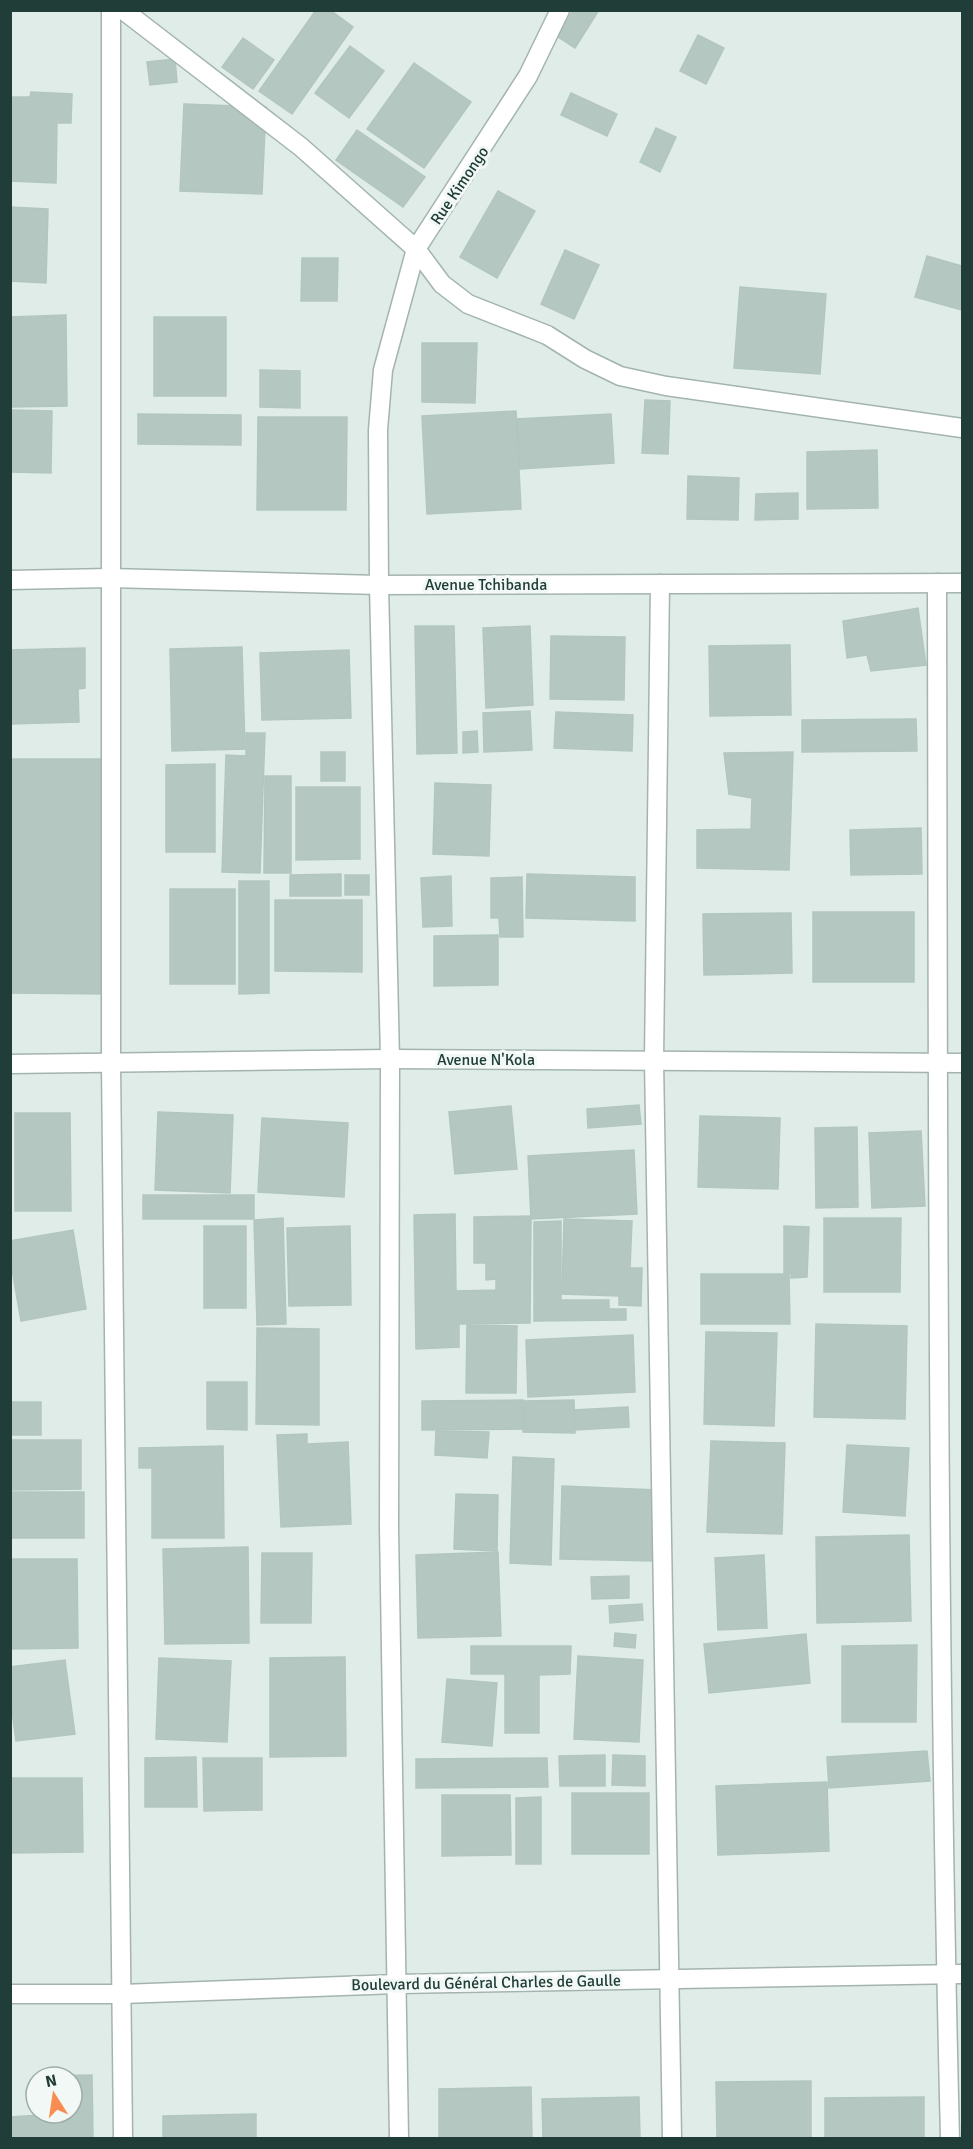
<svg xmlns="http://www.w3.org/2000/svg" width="973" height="2149" viewBox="0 0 973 2149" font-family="Signika,sans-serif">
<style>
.building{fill:#b5c7c1;stroke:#b2c6c0;stroke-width:1.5}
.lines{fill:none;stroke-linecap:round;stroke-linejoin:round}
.minor-casing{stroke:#a3b4b0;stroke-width:21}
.minor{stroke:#fff;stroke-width:18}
.labels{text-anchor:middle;stroke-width:6;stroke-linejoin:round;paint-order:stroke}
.street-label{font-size:16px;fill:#203d38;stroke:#f1f8f5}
</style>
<rect width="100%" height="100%" fill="#e0ece8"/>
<!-- building -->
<g class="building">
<path d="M 316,10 L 330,10 L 353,27 L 292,114 L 259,91 Z"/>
<path d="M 573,10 L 599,10 L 575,48 L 558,37 Z"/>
<path d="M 698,35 L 724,48 L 706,84 L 680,71 Z"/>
<path d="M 243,38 L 274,60 L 253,89 L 222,67 Z"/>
<path d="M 350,46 L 384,71 L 349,118 L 315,93 Z"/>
<path d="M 175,59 L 177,82 L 150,85 L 147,62 Z"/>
<path d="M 414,63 L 471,102 L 424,168 L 367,129 Z"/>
<path d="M 31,92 L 72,94 L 71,123 L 57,123 L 56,183 L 10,181 L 10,97 L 30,97 Z"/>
<path d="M 571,93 L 617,114 L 607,136 L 561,115 Z"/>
<path d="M 184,104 L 266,107 L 262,194 L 180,191 Z"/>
<path d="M 656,128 L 676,137 L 660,172 L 640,162 Z"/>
<path d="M 357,130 L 425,177 L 403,207 L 336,160 Z"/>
<path d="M 498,191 L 535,211 L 497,278 L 460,257 Z"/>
<path d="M 10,207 L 48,209 L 46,283 L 10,281 Z"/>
<path d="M 565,250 L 599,265 L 574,319 L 541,304 Z"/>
<path d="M 927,256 L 962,266 L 962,310 L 915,297 Z"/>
<path d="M 302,258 L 338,258 L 337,301 L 301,301 Z"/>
<path d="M 740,287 L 826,294 L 820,374 L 734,368 Z"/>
<path d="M 66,315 L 67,406 L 10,407 L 10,317 Z"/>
<rect x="154" y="317" width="72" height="79"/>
<path d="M 422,343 L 477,343 L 475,403 L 422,402 Z"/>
<path d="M 260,370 L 300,371 L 300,408 L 260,407 Z"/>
<path d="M 645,400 L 670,401 L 668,454 L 642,453 Z"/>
<path d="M 10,410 L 52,411 L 51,473 L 10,472 Z"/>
<path d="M 516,411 L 521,509 L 427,514 L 422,416 Z"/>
<path d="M 138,414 L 241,415 L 241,445 L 138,444 Z"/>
<path d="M 611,414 L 614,463 L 520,469 L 517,419 Z"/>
<path d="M 258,417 L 347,417 L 346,510 L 257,510 Z"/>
<path d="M 877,450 L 878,508 L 807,509 L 807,452 Z"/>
<path d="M 688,476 L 739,478 L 738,520 L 687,519 Z"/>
<path d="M 798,493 L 798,519 L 755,520 L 756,494 Z"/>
<path d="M 918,608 L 926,665 L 871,671 L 867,655 L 847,658 L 843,621 Z"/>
<path d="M 415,626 L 454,626 L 457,753 L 417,754 Z"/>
<path d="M 530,626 L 533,705 L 486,708 L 483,628 Z"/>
<path d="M 551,636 L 625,637 L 624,700 L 550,699 Z"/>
<path d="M 790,645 L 791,715 L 710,716 L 709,646 Z"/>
<path d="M 242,647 L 245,749 L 172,751 L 170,649 Z"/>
<path d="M 85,648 L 85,688 L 78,689 L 79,722 L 10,724 L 10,650 Z"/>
<path d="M 349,650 L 351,718 L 262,720 L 260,653 Z"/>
<path d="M 530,711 L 532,750 L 484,752 L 483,713 Z"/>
<path d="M 556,712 L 633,715 L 632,751 L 554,748 Z"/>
<path d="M 916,719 L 917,751 L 802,752 L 802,720 Z"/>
<path d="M 477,731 L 478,752 L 463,753 L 463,732 Z"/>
<path d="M 246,733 L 265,733 L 260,873 L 222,872 L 226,755 L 246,756 Z"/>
<rect x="321" y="752" width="24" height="29"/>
<path d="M 793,752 L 789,870 L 697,868 L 697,830 L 751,829 L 752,798 L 729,794 L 724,753 Z"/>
<path d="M 10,759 L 109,759 L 109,994 L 10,993 Z"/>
<path d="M 215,764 L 215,852 L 166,852 L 166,765 Z"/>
<path d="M 265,776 L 291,776 L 291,873 L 264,873 Z"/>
<path d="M 435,783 L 491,785 L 489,856 L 433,854 Z"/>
<path d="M 296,787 L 360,787 L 360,859 L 296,860 Z"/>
<path d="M 921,828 L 922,874 L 851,875 L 850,830 Z"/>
<path d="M 341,874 L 341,896 L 290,896 L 290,875 Z"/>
<path d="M 527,874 L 635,877 L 635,921 L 526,918 Z"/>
<rect x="345" y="875" width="24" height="20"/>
<path d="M 451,876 L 452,926 L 423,927 L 421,878 Z"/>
<path d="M 522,877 L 523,937 L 500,937 L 499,918 L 491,918 L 491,878 Z"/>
<path d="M 239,881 L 269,881 L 269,993 L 239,994 Z"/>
<rect x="170" y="889" width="65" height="95"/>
<path d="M 275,900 L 362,900 L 362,972 L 275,971 Z"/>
<rect x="813" y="912" width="101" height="70"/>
<path d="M 791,913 L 792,973 L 704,975 L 703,914 Z"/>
<path d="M 498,935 L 498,985 L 434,986 L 434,936 Z"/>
<path d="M 639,1105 L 641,1124 L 588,1128 L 587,1109 Z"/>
<path d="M 511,1106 L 517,1169 L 455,1174 L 449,1112 Z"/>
<path d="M 158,1112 L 233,1115 L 230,1193 L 155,1190 Z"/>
<path d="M 15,1113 L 70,1113 L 71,1211 L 15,1211 Z"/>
<path d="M 700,1116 L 780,1118 L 778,1189 L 698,1187 Z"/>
<path d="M 262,1118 L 348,1123 L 344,1197 L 258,1192 Z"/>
<path d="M 857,1127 L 858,1207 L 816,1208 L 815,1128 Z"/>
<path d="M 921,1131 L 925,1206 L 872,1208 L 869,1133 Z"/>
<path d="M 634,1150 L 637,1214 L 531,1219 L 528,1156 Z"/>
<rect x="143" y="1195" width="111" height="24"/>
<path d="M 455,1214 L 456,1291 L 496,1290 L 496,1279 L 486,1280 L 486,1263 L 474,1263 L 474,1217 L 531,1216 L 530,1323 L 459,1324 L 459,1347 L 416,1349 L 414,1215 Z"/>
<path d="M 283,1218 L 286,1324 L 257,1325 L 254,1220 Z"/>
<path d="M 824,1218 L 901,1218 L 900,1292 L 824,1292 Z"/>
<path d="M 564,1219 L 632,1221 L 630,1268 L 642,1268 L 641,1306 L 619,1305 L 619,1296 L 562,1294 Z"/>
<path d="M 561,1221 L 561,1300 L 609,1300 L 609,1309 L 626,1309 L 626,1320 L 534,1321 L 534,1222 Z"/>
<rect x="204" y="1226" width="42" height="82"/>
<path d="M 350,1226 L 351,1305 L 289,1306 L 287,1228 Z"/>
<path d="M 784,1226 L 809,1227 L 807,1277 L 791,1278 L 791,1273 L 784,1273 Z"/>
<path d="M 73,1230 L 86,1309 L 21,1321 L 10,1258 L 10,1241 Z"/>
<path d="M 701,1274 L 789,1274 L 790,1324 L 701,1324 Z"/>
<path d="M 816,1324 L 907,1326 L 905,1419 L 814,1417 Z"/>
<path d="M 467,1325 L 517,1326 L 516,1393 L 466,1393 Z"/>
<path d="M 257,1328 L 319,1329 L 319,1425 L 256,1424 Z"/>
<path d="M 706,1332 L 777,1333 L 774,1426 L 704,1424 Z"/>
<path d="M 633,1335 L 635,1392 L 528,1397 L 526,1340 Z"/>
<path d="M 207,1382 L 247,1382 L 247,1430 L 207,1429 Z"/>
<path d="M 523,1400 L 523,1429 L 422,1430 L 422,1401 Z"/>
<path d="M 574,1400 L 575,1433 L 523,1432 L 524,1401 Z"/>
<rect x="10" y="1402" width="31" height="33"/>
<path d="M 628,1407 L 629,1427 L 575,1430 L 574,1410 Z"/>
<path d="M 436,1431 L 489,1432 L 487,1458 L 435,1455 Z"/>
<path d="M 307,1434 L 307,1444 L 348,1442 L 351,1524 L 281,1527 L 277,1435 Z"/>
<path d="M 10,1440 L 81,1440 L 81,1489 L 10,1490 Z"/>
<path d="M 711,1441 L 785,1443 L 782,1534 L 707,1532 Z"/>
<path d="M 847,1445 L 909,1448 L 905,1516 L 843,1512 Z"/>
<path d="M 223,1446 L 224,1538 L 152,1538 L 152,1468 L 139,1468 L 139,1448 Z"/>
<path d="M 513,1457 L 554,1459 L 551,1565 L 510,1563 Z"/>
<path d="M 562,1486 L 657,1490 L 654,1561 L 560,1559 Z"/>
<rect x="10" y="1492" width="74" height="46"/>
<path d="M 456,1494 L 498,1495 L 497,1551 L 454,1549 Z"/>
<path d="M 909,1535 L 911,1621 L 817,1623 L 816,1537 Z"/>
<path d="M 248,1547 L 249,1643 L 165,1644 L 163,1549 Z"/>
<path d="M 498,1552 L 501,1636 L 418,1638 L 416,1555 Z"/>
<path d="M 262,1553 L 312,1553 L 311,1623 L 261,1623 Z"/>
<path d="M 764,1555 L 767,1628 L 718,1630 L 715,1558 Z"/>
<path d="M 10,1559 L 77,1559 L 78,1648 L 10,1649 Z"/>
<path d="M 629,1576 L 629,1598 L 592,1599 L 591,1577 Z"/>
<path d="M 642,1604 L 643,1620 L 610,1623 L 609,1606 Z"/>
<path d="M 615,1633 L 636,1635 L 635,1648 L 614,1646 Z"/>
<path d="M 806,1634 L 810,1683 L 709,1693 L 704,1644 Z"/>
<path d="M 917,1645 L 916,1722 L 842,1722 L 842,1646 Z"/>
<path d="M 471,1646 L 571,1646 L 570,1674 L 539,1675 L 539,1733 L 505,1733 L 505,1674 L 471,1674 Z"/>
<path d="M 578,1656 L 643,1660 L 639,1742 L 574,1739 Z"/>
<path d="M 345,1657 L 346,1756 L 270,1757 L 270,1658 Z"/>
<path d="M 159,1658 L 231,1661 L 227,1742 L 156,1739 Z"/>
<path d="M 65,1660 L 75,1734 L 16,1741 L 10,1696 L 10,1667 Z"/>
<path d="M 447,1679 L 497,1683 L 492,1746 L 442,1742 Z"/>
<path d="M 927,1751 L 930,1781 L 829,1788 L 827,1757 Z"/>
<path d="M 605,1755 L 605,1786 L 560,1786 L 559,1756 Z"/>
<path d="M 613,1755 L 645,1756 L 645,1786 L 612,1785 Z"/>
<path d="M 196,1757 L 197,1807 L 145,1807 L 145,1758 Z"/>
<path d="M 203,1758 L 262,1758 L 262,1810 L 204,1811 Z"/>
<path d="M 547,1758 L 548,1787 L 416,1788 L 416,1759 Z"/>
<path d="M 10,1778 L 82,1778 L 83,1852 L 10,1853 Z"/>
<path d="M 827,1782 L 829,1851 L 718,1855 L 716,1786 Z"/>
<rect x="572" y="1793" width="77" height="61"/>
<path d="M 442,1795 L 510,1795 L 511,1855 L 442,1856 Z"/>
<path d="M 541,1797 L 541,1864 L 516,1864 L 516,1798 Z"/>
<path d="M 92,2075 L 93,2138 L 10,2138 L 10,2117 L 72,2113 L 72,2077 L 43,2076 Z"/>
<path d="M 811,2081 L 811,2138 L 717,2138 L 716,2082 Z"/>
<path d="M 531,2087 L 532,2138 L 439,2138 L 439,2089 Z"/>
<path d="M 639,2097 L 640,2138 L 543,2138 L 542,2099 Z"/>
<path d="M 924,2097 L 924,2138 L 825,2138 L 825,2098 Z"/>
<path d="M 256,2114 L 256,2138 L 163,2138 L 163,2116 Z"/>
</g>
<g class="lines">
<!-- minor casing -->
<g class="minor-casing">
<g id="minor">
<path d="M 111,10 L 111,1064 L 123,2138"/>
<path d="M 123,10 L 301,147 L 416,249 L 442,284 L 468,304 L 547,335 L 585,359 L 620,376 L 666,386 L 962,428"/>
<path d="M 10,580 L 109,578 L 379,585 L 962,583"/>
<path d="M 937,583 C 938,1101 937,1620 950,2138"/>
<path d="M 660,584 L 654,1060 L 672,2138"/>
<path d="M 10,1064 L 390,1059 L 962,1063"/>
<path d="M 10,1994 L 122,1994 L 397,1984 L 962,1974"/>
<path d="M 399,2138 L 389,1528 L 390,1059 L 379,585 L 378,430 L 383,370 L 416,249 L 528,76 L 560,10"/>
</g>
</g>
<!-- minor -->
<use href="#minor" class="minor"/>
</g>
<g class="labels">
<!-- street labels -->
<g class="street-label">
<text transform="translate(459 185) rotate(-56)" y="6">Rue Kimongo</text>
<text x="486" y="590">Avenue Tchibanda</text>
<text x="486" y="1065">Avenue N'Kola</text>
<text transform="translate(486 1982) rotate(-1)" y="6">Boulevard du Général Charles de Gaulle</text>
</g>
</g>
<!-- border -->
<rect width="973" height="2149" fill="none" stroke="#203d38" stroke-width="24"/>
<!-- north arrow -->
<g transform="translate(54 2095) rotate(348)"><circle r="28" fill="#f1f8f5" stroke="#9dada9" stroke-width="1.5"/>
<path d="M0-4.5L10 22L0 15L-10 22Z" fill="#f98c51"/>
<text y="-9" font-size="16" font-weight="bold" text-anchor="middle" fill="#203d38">N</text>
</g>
</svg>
